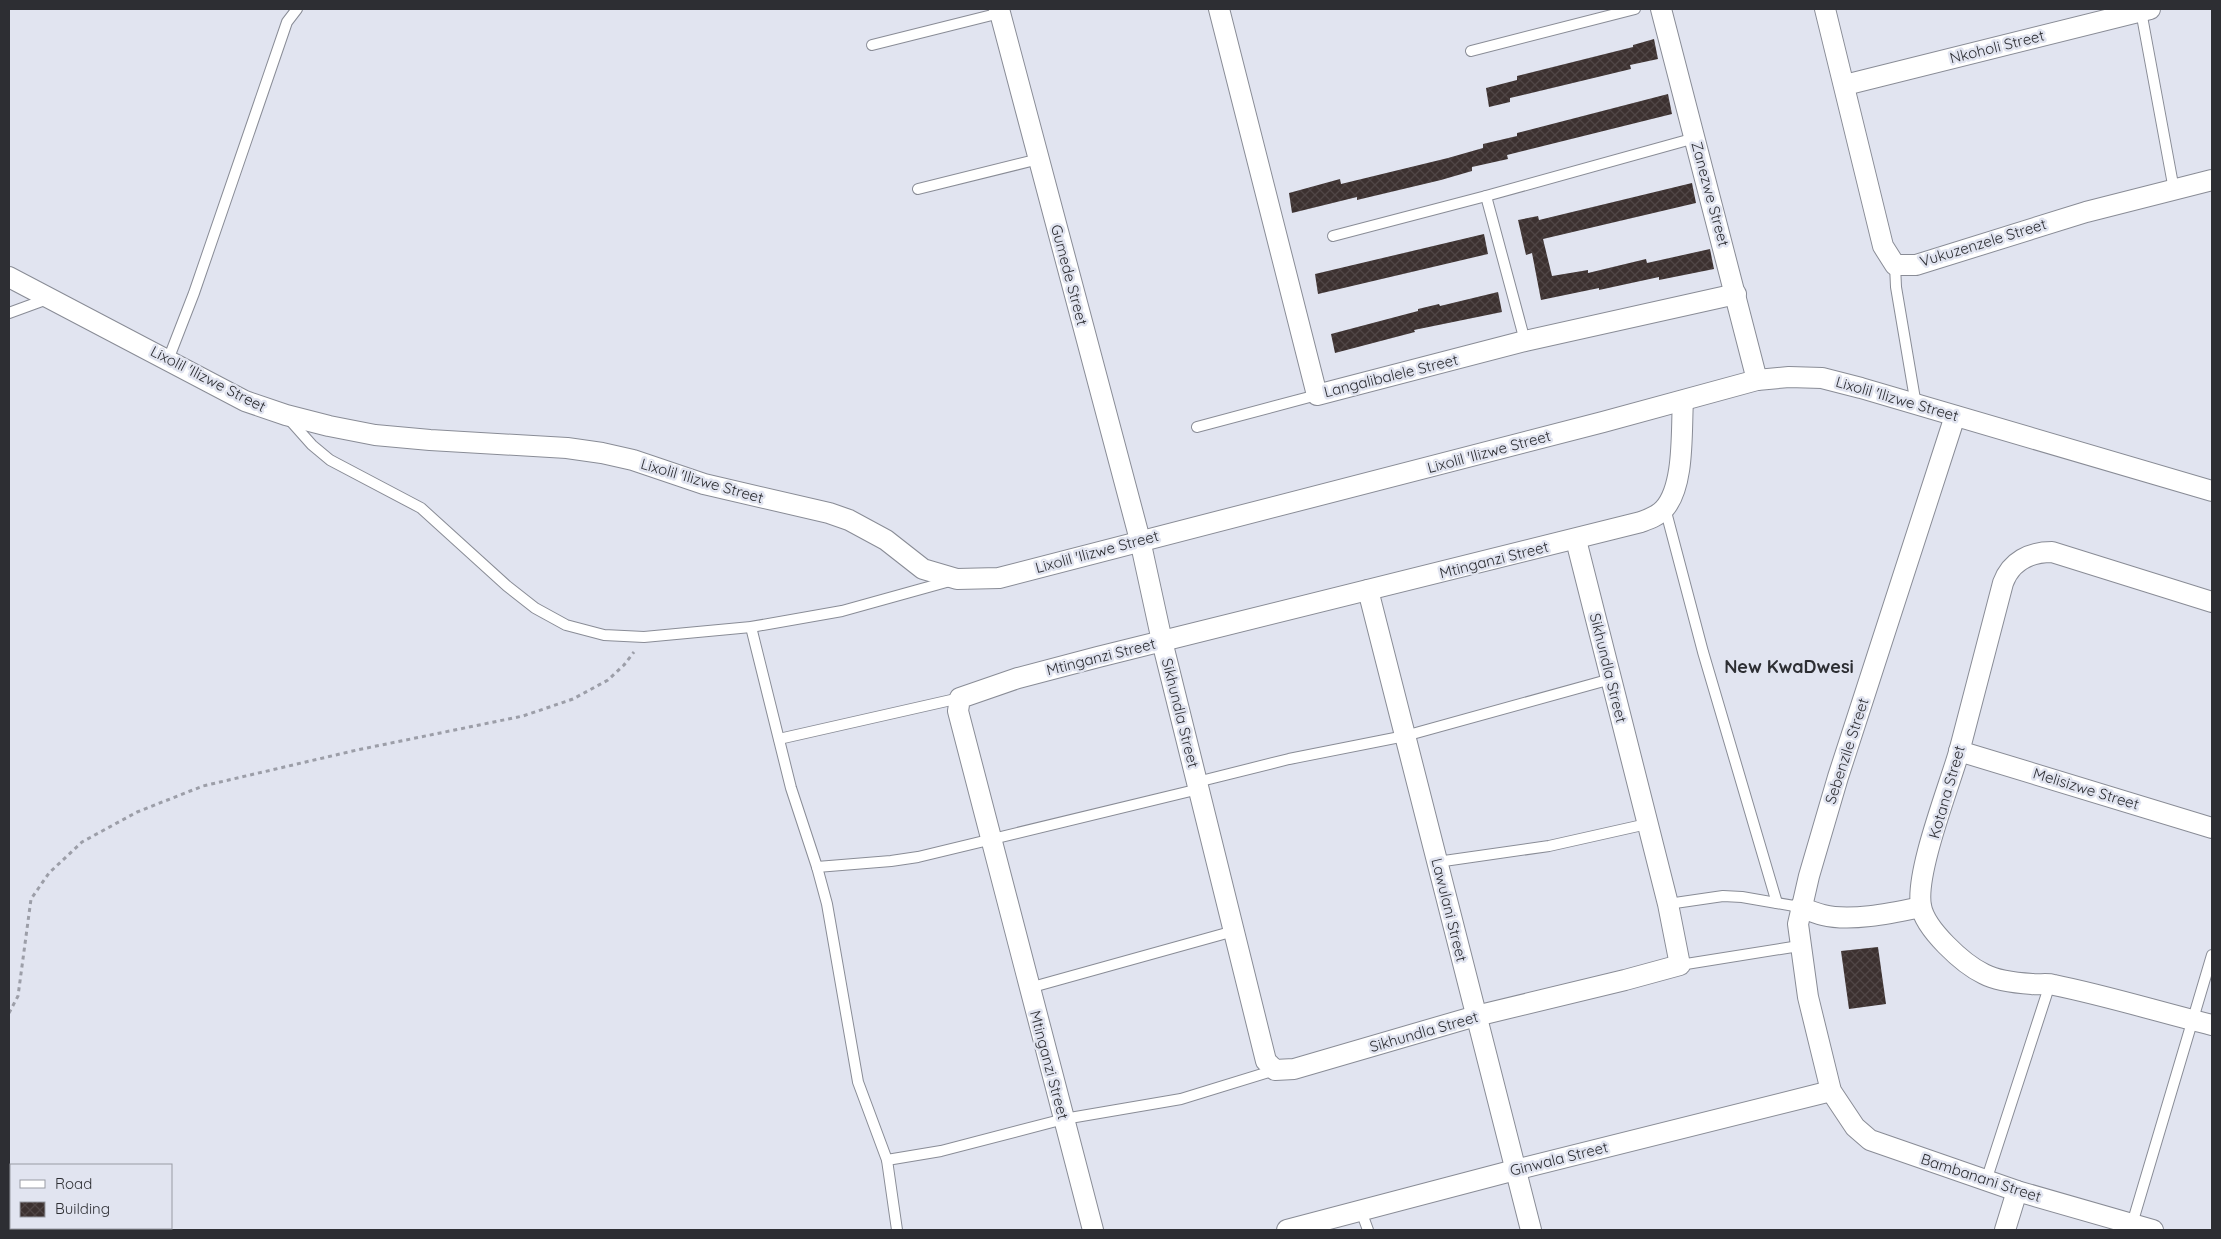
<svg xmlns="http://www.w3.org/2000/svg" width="2221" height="1239" viewBox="0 0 2221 1239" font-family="Quicksand,sans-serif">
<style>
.building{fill:url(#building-cross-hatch)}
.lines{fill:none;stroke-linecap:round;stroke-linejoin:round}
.lane-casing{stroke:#898c96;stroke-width:12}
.street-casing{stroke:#898c96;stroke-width:22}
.path{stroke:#9c9ea8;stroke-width:3;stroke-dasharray:4 4;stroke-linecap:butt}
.lane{stroke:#fff;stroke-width:10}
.street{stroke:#fff;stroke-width:20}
.labels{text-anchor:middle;stroke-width:5;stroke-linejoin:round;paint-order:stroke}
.street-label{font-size:15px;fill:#2d2e33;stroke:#e1e4f0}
.quarter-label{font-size:18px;font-weight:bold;fill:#2d2e33;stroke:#e1e4f0}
</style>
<defs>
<pattern id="building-cross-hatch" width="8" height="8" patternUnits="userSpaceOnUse" patternTransform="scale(1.25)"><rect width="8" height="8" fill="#3c3130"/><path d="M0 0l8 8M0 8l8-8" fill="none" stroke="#504646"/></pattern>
</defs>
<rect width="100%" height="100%" fill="#e1e4f0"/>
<!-- building -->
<g class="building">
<path d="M 1654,39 L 1658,59 L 1630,65 L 1631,69 L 1510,98 L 1510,102 L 1489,107 L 1486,88 L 1517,80 L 1517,76 L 1633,47 L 1633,45 Z"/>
<path d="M 1668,94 L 1672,114 L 1507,155 L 1508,159 L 1472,167 L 1472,171 L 1441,180 L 1357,200 L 1357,197 L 1292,213 L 1289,193 L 1340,179 L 1341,184 L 1448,158 L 1483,148 L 1483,144 L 1517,136 L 1517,133 Z"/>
<path d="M 1692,183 L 1696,203 L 1543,239 L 1552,276 L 1588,270 L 1588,273 L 1646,259 L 1647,263 L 1710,249 L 1714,269 L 1659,280 L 1659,277 L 1599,290 L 1599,288 L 1541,300 L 1532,253 L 1526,255 L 1518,220 L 1538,216 L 1539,220 Z"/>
<path d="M 1484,234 L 1488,254 L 1318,294 L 1315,274 Z"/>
<path d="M 1498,292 L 1502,312 L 1414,330 L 1415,332 L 1335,353 L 1331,334 L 1418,311 L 1418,309 L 1439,304 L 1440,306 Z"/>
<path d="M 1878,947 L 1886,1004 L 1849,1009 L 1841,951 Z"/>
</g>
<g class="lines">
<!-- lane casing -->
<g class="lane-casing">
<g id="lane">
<path d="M 2141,11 L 2174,190"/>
<path d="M 872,45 L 1000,13"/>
<path d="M 1471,51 L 1635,9"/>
<path d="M 918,189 L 1039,159"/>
<path d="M 1333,236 L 1486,196"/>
<path d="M 1895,265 L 1896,287 L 1916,405"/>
<path d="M 9,313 L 50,298"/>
<path d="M 1525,341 L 1486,196 L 1695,138"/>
<path d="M 168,360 L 194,293 L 287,22 L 297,9"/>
<path d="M 288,418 L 312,445 L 330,460 L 421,508 L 507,586 L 535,608 L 566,625 L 604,635 L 644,637 L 751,627 L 842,611 L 950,581"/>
<path d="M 1197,427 L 1317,395"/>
<path d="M 1665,508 L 1703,652 L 1777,903"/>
<path d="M 751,627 L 791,788 L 817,867 L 827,904 L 858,1082 L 887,1160 L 897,1230"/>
<path d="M 779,739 L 960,698"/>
<path d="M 1197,782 L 1289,759 L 1405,736 L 1611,679"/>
<path d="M 1437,862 L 1549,846 L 1647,824"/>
<path d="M 817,867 L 891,861 L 918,857 L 1199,789"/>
<path d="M 1668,904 L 1723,896 L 1742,897 L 1800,907"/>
<path d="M 1680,965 L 1799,946"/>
<path d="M 1029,988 L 1234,931"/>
<path d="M 887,1160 L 941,1151 L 1064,1119 L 1181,1099 L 1275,1070"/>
<path d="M 1986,1181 L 2050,984"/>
<path d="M 1361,1211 L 1368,1230"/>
<path d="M 2132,1224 L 2212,955"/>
</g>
</g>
<!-- street casing -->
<g class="street-casing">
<g id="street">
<path d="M 999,9 L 1140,540 L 1162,641 L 1266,1061 L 1275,1070 L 1294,1069 L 1476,1016 L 1625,980 L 1680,965 L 1668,904 L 1576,540"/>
<path d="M 1219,9 L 1317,395 L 1525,341 L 1736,294"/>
<path d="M 1661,9 L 1757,380"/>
<path d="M 1825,9 L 1883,246 L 1895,265 L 1916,265 L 2086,212 L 2212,180"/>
<path d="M 1845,85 L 2150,9"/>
<path d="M 9,277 L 245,401 L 286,415 L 329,426 L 375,435 L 430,440 L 567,448 L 602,453 L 633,460 L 704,484 L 829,513 L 849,520 L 886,540 L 923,569 L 957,579 L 999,578 L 1603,422 L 1757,380 L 1789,377 L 1822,378 L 1861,388 L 2212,491"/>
<path d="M 1955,416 L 1838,777 L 1809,876 L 1798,924 L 1808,997 L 1831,1091 L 1855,1127 L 1870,1140 L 2017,1191 L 2153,1230"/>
<path d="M 1368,590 L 1531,1230"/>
<path d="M 2212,602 L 2052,552 C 2030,552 2011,561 2003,583 C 1988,639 1974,696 1959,752 C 1949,787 1915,873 1921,906 C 1925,929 1963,964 1984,974 C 1997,981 2017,983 2032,984 C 2039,985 2047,983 2054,985 C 2108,996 2159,1012 2212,1025"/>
<path d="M 1959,751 L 2212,828"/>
<path d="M 1800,907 C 1808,910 1815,913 1823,915 C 1851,922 1892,913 1921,907"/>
<path d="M 1093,1230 L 958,711 L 960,698 L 1018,678 L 1098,657 L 1641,522 C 1649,519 1658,516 1664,509 C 1685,486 1681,430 1683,401"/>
<path d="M 1287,1230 L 1515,1170 L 1831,1091"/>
<path d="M 2005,1230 L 2017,1191"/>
</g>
</g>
<!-- path -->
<path class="path" d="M 9,1013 L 18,996 L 31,899 L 49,873 L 82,842 L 137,812 L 203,786 L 357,750 L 523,716 L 573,699 L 608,680 L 624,665 L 634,652"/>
<!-- lane -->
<use href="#lane" class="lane"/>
<!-- street -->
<use href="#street" class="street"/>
</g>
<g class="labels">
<!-- street labels -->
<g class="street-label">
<text transform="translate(1997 47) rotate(-14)" y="5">Nkoholi Street</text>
<text transform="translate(1710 194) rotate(75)" y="5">Zanezwe Street</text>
<text transform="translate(1983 243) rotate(-17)" y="5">Vukuzenzele Street</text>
<text transform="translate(1069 275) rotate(75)" y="5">Gumede Street</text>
<text transform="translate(1391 376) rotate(-14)" y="5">Langalibalele Street</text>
<text transform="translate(208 379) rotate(27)" y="5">Lixolil 'Ilizwe Street</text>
<text transform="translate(1897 399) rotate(16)" y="5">Lixolil 'Ilizwe Street</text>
<text transform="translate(1489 452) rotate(-15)" y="5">Lixolil 'Ilizwe Street</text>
<text transform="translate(702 481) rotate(16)" y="5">Lixolil 'Ilizwe Street</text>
<text transform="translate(1097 552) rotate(-15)" y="5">Lixolil 'Ilizwe Street</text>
<text transform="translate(1494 560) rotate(-14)" y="5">Mtinganzi Street</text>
<text transform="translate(1101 657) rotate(-14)" y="5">Mtinganzi Street</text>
<text transform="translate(1608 668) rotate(76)" y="5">Sikhundla Street</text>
<text transform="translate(1180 713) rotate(76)" y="5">Sikhundla Street</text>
<text transform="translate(1847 751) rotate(-72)" y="5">Sebenzile Street</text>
<text transform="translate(2086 789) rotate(17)" y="5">Melisizwe Street</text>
<text transform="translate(1947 792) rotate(-74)" y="5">Kotana Street</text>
<text transform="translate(1449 910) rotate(76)" y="5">Lawulani Street</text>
<text transform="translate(1424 1032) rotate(-16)" y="5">Sikhundla Street</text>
<text transform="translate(1049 1065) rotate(75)" y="5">Mtinganzi Street</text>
<text transform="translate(1559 1159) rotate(-14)" y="5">Ginwala Street</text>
<text transform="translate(1981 1178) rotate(18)" y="5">Bambanani Street</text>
</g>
<!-- quarter labels -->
<g class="quarter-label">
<text x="1789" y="673">New KwaDwesi</text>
</g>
</g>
<!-- border -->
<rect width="2221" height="1239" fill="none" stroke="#2d2e33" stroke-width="20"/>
<!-- legend -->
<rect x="10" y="1164" width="162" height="65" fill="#e1e4f0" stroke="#999ba4"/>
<rect x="20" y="1180" width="25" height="8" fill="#ffffff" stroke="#999ba4"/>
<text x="55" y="1189" font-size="15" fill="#2d2e33">Road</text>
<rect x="20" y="1202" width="25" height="15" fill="url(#building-cross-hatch)" stroke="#999ba4"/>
<text x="55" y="1214" font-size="15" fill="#2d2e33">Building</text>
</svg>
